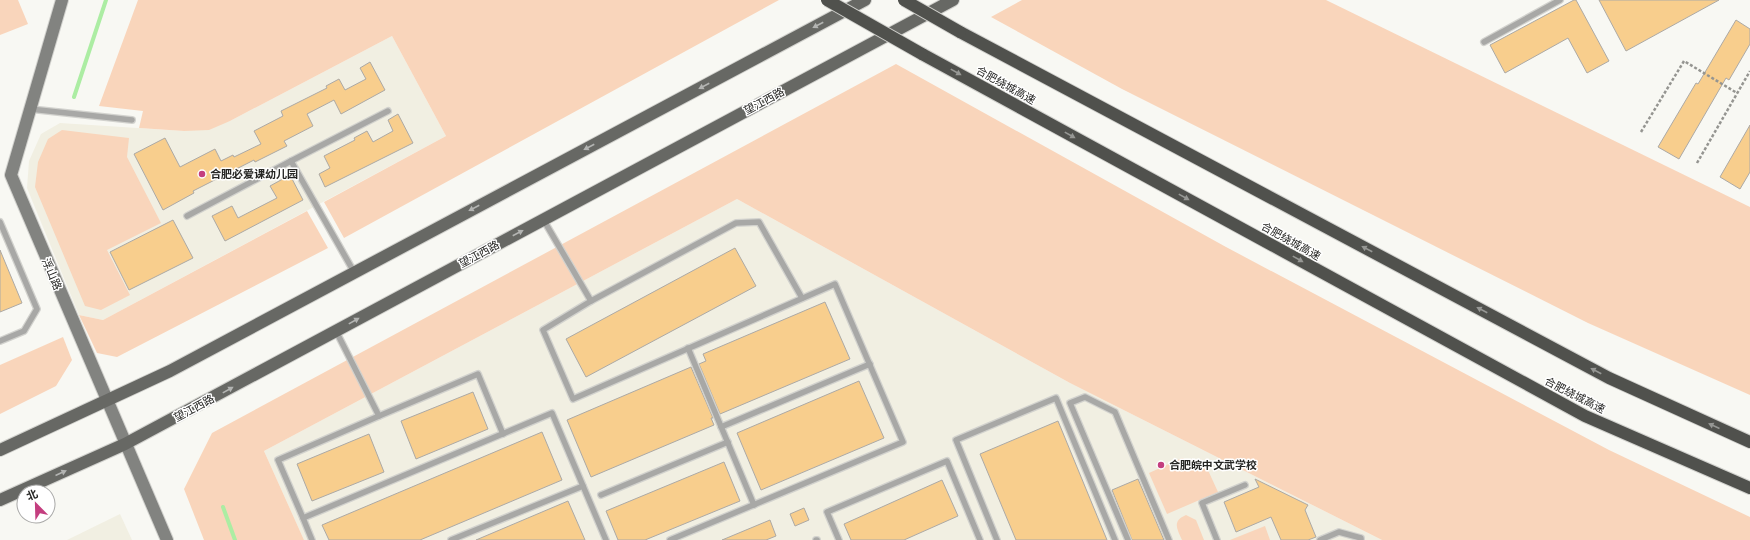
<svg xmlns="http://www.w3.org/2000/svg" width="1750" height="540" viewBox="0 0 1750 540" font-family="Barlow,'Noto Sans SC',sans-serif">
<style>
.built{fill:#f1efe2}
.green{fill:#f9d5bb}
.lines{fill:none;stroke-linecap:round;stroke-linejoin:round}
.stream{stroke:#aceda3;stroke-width:4}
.building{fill:#f8ce8d;stroke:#aca9a5}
.lane-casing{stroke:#d2d2ce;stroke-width:8}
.secondary-casing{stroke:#d2d2ce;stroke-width:14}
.primary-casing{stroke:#d2d2ce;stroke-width:14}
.highway-casing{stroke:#d2d2ce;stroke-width:14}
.path{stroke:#959591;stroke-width:2.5;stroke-dasharray:3 2;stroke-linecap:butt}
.lane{stroke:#a8a8a6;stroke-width:5.5}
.secondary{stroke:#828380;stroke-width:12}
.primary{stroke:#676864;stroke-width:12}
.highway{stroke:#50514d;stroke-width:12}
.highway-bridge-casing{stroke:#d2d2ce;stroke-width:14;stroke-linecap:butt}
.highway-bridge{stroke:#50514d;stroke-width:12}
.oneway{fill:#b3b4b2}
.oneway2{fill:#969794}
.poi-dot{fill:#c43e7f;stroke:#fff;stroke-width:1.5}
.labels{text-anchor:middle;stroke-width:3;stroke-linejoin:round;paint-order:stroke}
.street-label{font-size:11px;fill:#252523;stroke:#fff}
.poi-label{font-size:11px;font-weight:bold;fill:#252523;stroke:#fff;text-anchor:start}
</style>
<rect width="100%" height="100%" fill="#f8f8f3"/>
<!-- built -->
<g class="built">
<path d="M 392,36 L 446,136 L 103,320 L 79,315 L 27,188 L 29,161 L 41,134 L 60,123 L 184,131 L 230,121 Z"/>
<path d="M 737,199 L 1070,383 L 1382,540 L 304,540 L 264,451 Z"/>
<path d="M 120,514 L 132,540 L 67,540 Z"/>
</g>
<!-- green -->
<g class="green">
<path d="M 0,0 L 18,0 L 28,24 L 0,35 Z"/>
<path d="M 138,0 L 779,0 L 344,238 L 324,202 L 446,136 L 392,36 L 230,121 L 209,130 L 184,131 L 139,128 L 143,111 L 99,106 Z"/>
<path d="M 1022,0 L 1326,0 L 1750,207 L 1750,395 L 1588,323 L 1122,89 L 991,17 Z"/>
<path d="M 896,64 L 1226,247 L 1609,450 L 1750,517 L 1750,540 L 1382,540 L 1070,383 L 737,199 L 264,451 L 304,540 L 204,540 L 184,489 L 212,433 Z"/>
<path d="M 62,130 L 129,138 L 127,157 L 161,223 L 107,250 L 130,295 L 101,310 L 85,306 L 35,187 L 38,162 L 48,139 Z"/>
<path d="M 307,211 L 328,248 L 117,357 L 97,353 L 79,315 L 103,320 Z"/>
<path d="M 63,337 L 72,360 L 56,386 L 0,414 L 0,365 Z"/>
<path d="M 1182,458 L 1207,468 L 1218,492 L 1167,514 L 1149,473 Z"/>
<path d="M 1186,515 L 1196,520 L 1204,540 L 1182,540 C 1177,528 1172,521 1186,515 Z"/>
<path d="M 1265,526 L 1270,540 L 1230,540 Z"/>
</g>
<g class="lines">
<!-- stream -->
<g class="stream">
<path d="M 74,97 L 106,0"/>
<path d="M 223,507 L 235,540"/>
</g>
</g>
<!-- building -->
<g class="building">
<path d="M 1574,0 L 1576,0 L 1609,61 L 1587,73 L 1568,38 L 1505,73 L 1490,45 Z"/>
<path d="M 1599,0 L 1719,0 L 1626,51 Z"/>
<path d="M 1736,20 L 1750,29 L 1750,44 L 1729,80 L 1726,78 L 1679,159 L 1658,147 L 1696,83 L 1698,84 Z"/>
<path d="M 370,62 L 385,90 L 341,114 L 334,100 L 307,114 L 313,126 L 284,141 L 287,146 L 255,162 L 254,160 L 193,191 L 194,193 L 163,210 L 134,154 L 165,138 L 180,167 L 215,149 L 221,161 L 233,155 L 234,157 L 261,144 L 254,131 L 283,116 L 281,111 L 327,88 L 326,86 L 339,79 L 345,90 L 366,79 L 360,68 Z"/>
<path d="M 398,114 L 413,143 L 325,187 L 319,174 L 330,168 L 324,156 L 355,140 L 354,138 L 367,131 L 373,142 L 393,131 L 388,120 Z"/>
<path d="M 1750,125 L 1750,172 L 1740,189 L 1720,177 Z"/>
<path d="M 290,175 L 303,200 L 225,241 L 212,216 L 232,206 L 238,218 L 277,198 L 270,186 Z"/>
<path d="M 173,220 L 193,258 L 129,290 L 110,252 Z"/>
<path d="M 735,248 L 756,286 L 586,377 L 566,339 Z"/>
<path d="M 0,250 L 22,303 L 0,312 Z"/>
<path d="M 825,302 L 850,359 L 720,414 L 699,364 L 706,361 L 703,354 Z"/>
<path d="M 691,367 L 713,418 L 711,418 L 714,425 L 591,477 L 567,420 Z"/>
<path d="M 859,381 L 884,438 L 761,490 L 737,433 Z"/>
<path d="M 473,392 L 488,429 L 416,459 L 401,421 Z"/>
<path d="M 1058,421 L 1107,540 L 1016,540 L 980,454 Z"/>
<path d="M 542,432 L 562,480 L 420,540 L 329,540 L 322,525 Z"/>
<path d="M 369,434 L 384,472 L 312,501 L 297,464 Z"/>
<path d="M 724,462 L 740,501 L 645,540 L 618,540 L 606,511 Z"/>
<path d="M 1138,479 L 1164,540 L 1132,540 L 1112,490 Z"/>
<path d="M 1255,479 L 1308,505 L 1305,510 L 1316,537 L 1308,540 L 1281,540 L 1271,517 L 1236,532 L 1224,502 L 1259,487 Z"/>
<path d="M 942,480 L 958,516 L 904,540 L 851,540 L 844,524 Z"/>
<path d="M 568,501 L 585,540 L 476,540 Z"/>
<path d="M 804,508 L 809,520 L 795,526 L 790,514 Z"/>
<path d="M 770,520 L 776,536 L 766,540 L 722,540 Z"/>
</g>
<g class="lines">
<!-- lane casing -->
<g class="lane-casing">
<g id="lane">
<path d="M 1484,42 L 1560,0"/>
<path d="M 30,109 L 132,120"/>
<path d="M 291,161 L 388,111"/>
<path d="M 187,216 L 291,161 L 354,272"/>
<path d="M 543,219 L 591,301 L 543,330 L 573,399 L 835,284 L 903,442 L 670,540"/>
<path d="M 0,222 L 37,309 L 24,331 L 0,341"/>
<path d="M 591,301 L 736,223 L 759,222 L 802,298"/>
<path d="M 336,331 L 379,416 L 478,374 L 503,434"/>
<path d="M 688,348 L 754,505"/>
<path d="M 721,427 L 870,364"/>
<path d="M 601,495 L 728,442"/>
<path d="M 303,518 L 278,460 L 379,416"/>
<path d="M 312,540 L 303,518 L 552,413 L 606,540"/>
<path d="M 451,540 L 583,486"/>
<path d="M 816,540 L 817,540"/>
<path d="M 839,540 L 827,512 L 947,461 L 980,540"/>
<path d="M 997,540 L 956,440 L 1056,398 L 1115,540"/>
<path d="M 1128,540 L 1070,403 L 1085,397 L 1115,412 L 1169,540"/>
<path d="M 1217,540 L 1202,503 L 1245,485"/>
<path d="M 1320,540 L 1339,532 L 1361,538 L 1361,540"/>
</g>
</g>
<!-- secondary casing -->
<g class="secondary-casing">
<path id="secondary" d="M 62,0 L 11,175 L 167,540"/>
</g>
<!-- primary casing -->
<g class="primary-casing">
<g id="primary">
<path d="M 0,450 L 170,371 L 865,0"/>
<path d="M 0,500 L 125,444 L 953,0"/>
</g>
</g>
<!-- highway casing -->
<g class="highway-casing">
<g id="highway">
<path d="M 960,32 L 1609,378 L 1750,442"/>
<path d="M 922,54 L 1585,416 L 1750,488"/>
</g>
</g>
<!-- path -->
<g class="path">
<path d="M 1641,132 L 1684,61 L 1737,93"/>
<path d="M 1697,163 L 1750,71"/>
</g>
<!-- lane -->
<use href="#lane" class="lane"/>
<!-- secondary -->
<use href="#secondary" class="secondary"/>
<!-- primary -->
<use href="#primary" class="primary"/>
<!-- highway -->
<use href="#highway" class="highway"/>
<!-- highway-bridge casing -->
<g class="highway-bridge-casing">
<g id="highway-bridge">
<path d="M 827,0 L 922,54"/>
<path d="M 904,0 L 960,32"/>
</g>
</g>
<!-- highway-bridge -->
<use href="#highway-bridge" class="highway-bridge"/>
</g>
<!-- one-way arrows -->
<defs><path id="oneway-solid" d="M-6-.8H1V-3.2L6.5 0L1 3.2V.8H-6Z"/></defs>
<g class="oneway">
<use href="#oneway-solid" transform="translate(818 25) rotate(152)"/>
<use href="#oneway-solid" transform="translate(704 86) rotate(152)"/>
<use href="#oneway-solid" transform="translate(589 147) rotate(152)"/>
<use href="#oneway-solid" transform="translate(474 208) rotate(152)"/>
<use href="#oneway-solid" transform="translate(518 233) rotate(-28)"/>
<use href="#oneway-solid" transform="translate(354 321) rotate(-29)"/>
<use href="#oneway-solid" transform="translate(228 390) rotate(-29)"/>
<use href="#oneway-solid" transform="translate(61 473) rotate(-24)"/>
</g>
<g class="oneway2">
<use href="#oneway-solid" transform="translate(956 72) rotate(29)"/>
<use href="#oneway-solid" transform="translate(1070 135) rotate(29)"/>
<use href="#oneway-solid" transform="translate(1184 197) rotate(29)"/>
<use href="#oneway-solid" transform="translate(1367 249) rotate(-152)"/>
<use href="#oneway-solid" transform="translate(1298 259) rotate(29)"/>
<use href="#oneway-solid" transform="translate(1482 310) rotate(-152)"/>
<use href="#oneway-solid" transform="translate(1596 371) rotate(-152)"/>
<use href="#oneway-solid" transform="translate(1714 426) rotate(-156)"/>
</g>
<!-- markers -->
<g class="poi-dot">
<circle cx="202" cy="174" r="4"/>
<circle cx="1161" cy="465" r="4"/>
</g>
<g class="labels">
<!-- street labels -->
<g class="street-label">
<text transform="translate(1006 85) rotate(29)" y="4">合肥绕城高速</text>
<text transform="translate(764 101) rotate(-28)" y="4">望江西路</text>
<text transform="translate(1291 241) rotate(29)" y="4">合肥绕城高速</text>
<text transform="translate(479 254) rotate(-28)" y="4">望江西路</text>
<text transform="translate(52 274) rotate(67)" y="4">浮山路</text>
<text transform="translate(1575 395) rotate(27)" y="4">合肥绕城高速</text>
<text transform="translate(194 408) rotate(-28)" y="4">望江西路</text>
</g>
<!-- poi labels -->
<g class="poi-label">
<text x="210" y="178">合肥必爱课幼儿园</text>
<text x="1169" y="469">合肥皖中文武学校</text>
</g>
</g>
<!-- north arrow -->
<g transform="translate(36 504) rotate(337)"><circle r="19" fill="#ffffff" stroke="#a8a8a7"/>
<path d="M0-3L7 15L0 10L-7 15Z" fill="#c43e7f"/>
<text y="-6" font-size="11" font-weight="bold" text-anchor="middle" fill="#252523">北</text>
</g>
</svg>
